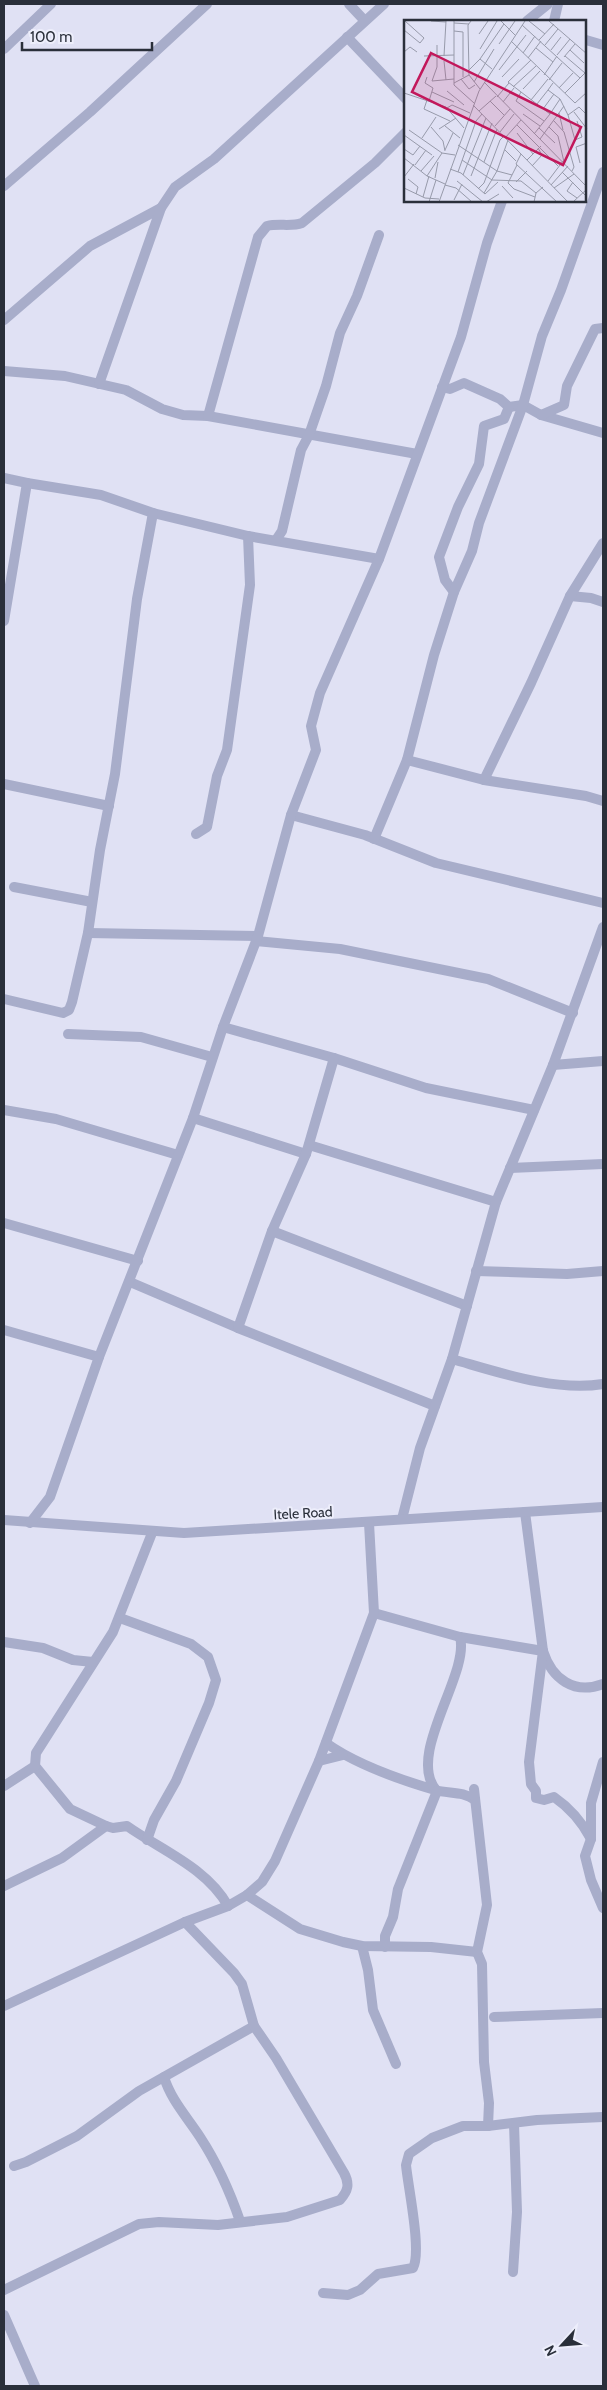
<svg xmlns="http://www.w3.org/2000/svg" width="607" height="2390" viewBox="0 0 607 2390" font-family="Cabin,sans-serif">
<style>
.lines{fill:none;stroke-linecap:round;stroke-linejoin:round}
.street{stroke:#a8adca;stroke-width:10}
.labels{text-anchor:middle;stroke-width:4;stroke-linejoin:round;paint-order:stroke}
.street-label{font-size:14px;fill:#2a2f3a;stroke:#edeefb}
.inset-road{fill:none;stroke:#979aaa;stroke-width:1}
.view{fill:#c2185b;fill-opacity:0.15;stroke:#c2185b;stroke-width:2.5}
.inset-edge{fill:none;stroke:#2a2f3a;stroke-width:2.5}
</style>
<rect width="100%" height="100%" fill="#e0e1f4"/>
<g class="lines">
<!-- street -->
<g class="street">
<path d="M 349,4 L 364,20"/>
<path d="M 527,21 L 548,4"/>
<path d="M 554,21 L 558,4"/>
<path d="M 347,37 L 406,99"/>
<path d="M 586,40 L 603,45"/>
<path d="M 4,49 L 51,4"/>
<path d="M 4,186 L 90,112 L 207,4"/>
<path d="M 4,320 L 90,246 L 161,208"/>
<path d="M 4,371 L 65,376 L 126,390 L 162,409 L 183,415 L 208,416 L 417,454"/>
<path d="M 99,384 L 161,208 L 175,187 L 214,159 L 384,4"/>
<path d="M 442,387 L 450,389 L 464,383 L 500,399 L 509,407 L 523,405 L 541,415 L 603,433"/>
<path d="M 541,415 L 564,405 L 567,386 L 595,329 L 603,328"/>
<path d="M 208,416 L 258,237 L 267,226 C 279,223 291,227 302,223 L 375,163 L 406,132"/>
<path d="M 4,478 L 27,483 L 4,621"/>
<path d="M 27,483 L 101,495 L 153,513 L 248,536 L 379,559"/>
<path d="M 276,540 L 282,531 L 301,450 L 309,435 L 326,386 L 340,333 L 357,296 L 379,235"/>
<path d="M 454,592 L 445,580 L 439,557 L 458,507 L 479,464 L 484,426 L 504,419 L 509,407"/>
<path d="M 570,596 L 591,598 L 603,602"/>
<path d="M 407,760 L 484,780 L 586,796 L 603,801"/>
<path d="M 484,780 L 531,683 L 570,596 L 603,543"/>
<path d="M 4,784 L 109,806"/>
<path d="M 291,815 L 365,835 L 436,863 L 603,903"/>
<path d="M 196,834 L 207,827 L 217,776 L 227,750 L 250,585 L 248,536"/>
<path d="M 374,839 L 407,760 L 434,655 L 454,592 L 472,551 L 479,523 L 523,405 L 542,336 L 561,290 L 603,172"/>
<path d="M 14,887 L 92,902"/>
<path d="M 88,933 L 258,936"/>
<path d="M 256,941 L 340,949 L 488,979 L 573,1013"/>
<path d="M 4,999 L 63,1013 L 69,1010 L 72,1002 L 88,933 L 100,850 L 115,774 L 137,599 L 153,513"/>
<path d="M 223,1027 L 334,1058 L 426,1088 L 534,1110"/>
<path d="M 68,1034 L 141,1037 L 212,1057"/>
<path d="M 553,1065 L 603,1061"/>
<path d="M 4,1110 L 56,1119 L 178,1155"/>
<path d="M 193,1118 L 306,1154"/>
<path d="M 309,1145 L 496,1202"/>
<path d="M 510,1168 L 603,1164"/>
<path d="M 4,1223 L 138,1261"/>
<path d="M 272,1231 L 467,1306"/>
<path d="M 476,1271 L 567,1274 L 603,1271"/>
<path d="M 130,1282 L 238,1328 L 435,1406"/>
<path d="M 238,1328 L 272,1231 L 306,1154 L 334,1058"/>
<path d="M 4,1330 L 99,1357"/>
<path d="M 452,1359 C 498,1372 555,1392 603,1384"/>
<path d="M 525,1512 L 543,1651 C 552,1679 574,1695 603,1684"/>
<path d="M 402,1519 L 420,1448 L 452,1359 L 496,1202 L 553,1065 L 603,927"/>
<path d="M 4,1520 L 184,1533 L 603,1507"/>
<path d="M 30,1523 L 50,1497 L 99,1357 L 193,1118 L 223,1027 L 258,936 L 291,815 L 316,750 L 311,726 L 320,693 L 379,559 L 461,337 L 487,243 L 502,201"/>
<path d="M 152,1533 L 113,1632 L 36,1753 L 35,1766 L 70,1809 L 106,1826 L 113,1828 L 127,1826 C 161,1850 207,1868 228,1906"/>
<path d="M 374,1613 L 460,1637 L 543,1651"/>
<path d="M 120,1618 L 191,1644 L 208,1657 L 216,1680 L 209,1703 L 176,1781 L 154,1820 L 147,1840"/>
<path d="M 4,1642 L 43,1648 L 73,1660 L 93,1662"/>
<path d="M 543,1651 L 529,1762 L 531,1784 L 536,1791 L 536,1798 L 544,1800 L 554,1797 C 570,1808 582,1822 591,1839"/>
<path d="M 326,1743 C 354,1763 401,1780 435,1790 C 449,1794 463,1791 475,1800"/>
<path d="M 319,1761 L 343,1755"/>
<path d="M 603,1762 L 591,1803 L 591,1839 L 585,1856 L 591,1880 L 603,1908"/>
<path d="M 4,1786 L 35,1766"/>
<path d="M 474,1789 L 487,1905 L 477,1952 L 482,1964 L 484,2062 L 489,2103 L 488,2126"/>
<path d="M 436,1790 C 406,1754 470,1674 460,1637"/>
<path d="M 4,1886 L 62,1858 L 106,1826"/>
<path d="M 247,1895 L 300,1929 L 343,1942 L 362,1946 L 431,1947 L 477,1952"/>
<path d="M 362,1946 L 368,1970 L 373,2010 L 396,2064"/>
<path d="M 385,1947 L 385,1936 L 393,1917 L 398,1889 L 437,1791"/>
<path d="M 4,2006 L 185,1922 L 228,1906 L 247,1895 L 262,1882 L 275,1861 L 319,1761 L 374,1613 L 369,1523"/>
<path d="M 494,2017 L 603,2013"/>
<path d="M 164,2077 C 171,2100 187,2117 200,2137 C 217,2163 230,2192 240,2221"/>
<path d="M 14,2166 L 26,2162 L 77,2136 L 139,2091 L 254,2026"/>
<path d="M 513,2272 L 517,2212 L 514,2124"/>
<path d="M 4,2290 L 139,2224 L 159,2222 L 218,2225 L 287,2217 L 340,2200 C 348,2191 350,2184 344,2173 L 276,2058 L 254,2026 L 242,1984 L 234,1973 L 185,1922"/>
<path d="M 323,2293 L 348,2295 L 360,2290 L 378,2274 L 413,2268 C 422,2251 408,2187 406,2165 L 409,2154 L 432,2138 L 463,2126 L 488,2126 L 537,2120 L 603,2117"/>
<path d="M 4,2315 L 35,2386"/>
</g>
</g>
<g class="labels">
<!-- street labels -->
<g class="street-label">
<text transform="translate(303 1513) rotate(-3)" y="5">Itele Road</text>
</g>
</g>
<!-- overview -->
<g transform="translate(404 20)">
<rect width="182" height="182" fill="#e0e1f4"/>
<path class="inset-road" d="M 27,1 L 42,2M 50,1 L 50,65 L 70,83M 97,1 L 111,15M 125,1 L 141,14M 145,1 L 183,34M 50,3 L 65,4M 118,5 L 176,58 L 183,51M 0,10 L 16,23 L 20,18 L 1,1M 50,11 L 59,12 L 59,57M 75,14 L 84,1M 135,20 L 150,4M 107,21 L 171,83 L 183,72M 95,24 L 111,1M 33,25 L 33,47 L 28,61 L 50,59M 141,25 L 154,9M 132,28 L 149,42M 76,29 L 93,1M 147,30 L 157,17M 166,30 L 180,43M 0,32 L 6,27 L 13,32M 119,33 L 131,16M 153,35 L 166,19M 20,36 L 50,35M 40,36 L 42,1M 161,36 L 181,53M 160,37 L 171,24M 124,38 L 137,21M 127,40 L 104,62 L 117,72 L 112,81 L 140,101M 40,41 L 42,60M 88,49 L 76,39 L 100,4M 95,50 L 122,15M 64,51 L 76,39M 65,55 L 64,5 L 67,1M 140,55 L 153,36M 23,57 L 21,63 L 29,68 L 25,81M 98,57 L 115,39M 57,59 L 65,69 L 71,65M 145,60 L 158,43M 70,62 L 90,29M 80,62 L 183,167M 50,63 L 65,55 L 76,69M 149,63 L 144,70 L 156,79M 109,67 L 132,46M 155,68 L 169,53M 119,69 L 136,51M 43,71 L 60,85M 28,72 L 50,82M 117,72 L 146,94 L 156,79 L 164,95M 0,73 L 42,87 L 60,108M 161,73 L 176,58M 93,77 L 105,63M 23,80 L 20,89 L 46,101M 127,80 L 144,59M 86,81 L 100,95M 99,82 L 110,68M 133,84 L 144,70M 69,85 L 164,182M 43,88 L 48,85 L 66,93M 139,89 L 150,74M 75,91 L 92,76M 170,92 L 183,109M 155,93 L 159,110M 119,94 L 136,106M 150,101 L 160,112 L 170,147 L 168,151M 173,101 L 178,117 L 171,120 L 164,95 L 175,87 L 183,95M 113,105 L 154,146M 41,106 L 56,118M 91,106 L 106,89M 27,107 L 39,121 L 41,131M 145,107 L 154,116 L 160,142M 135,108 L 151,123M 35,109 L 52,98M 5,110 L 38,133M 96,112 L 110,94M 113,113 L 129,134M 130,114 L 146,94M 0,115 L 28,135M 18,118 L 32,97M 101,118 L 117,100M 136,119 L 160,86M 54,125 L 93,151 L 108,155M 0,129 L 9,135 L 16,126M 41,130 L 49,113M 101,130 L 112,141M 117,134 L 112,144 L 153,182M 0,138 L 23,156 L 41,164M 58,140 L 88,160 L 117,161 L 132,173M 123,140 L 137,126M 80,142 L 93,109M 176,143 L 172,127 L 183,123M 11,145 L 22,130M 128,146 L 138,135 L 134,128M 46,149 L 57,153 L 81,174 L 94,162M 17,151 L 30,136M 54,152 L 72,101 L 78,94M 158,152 L 183,177M 59,155 L 82,98M 23,156 L 38,133 L 51,135M 67,156 L 88,103M 0,157 L 10,144M 31,158 L 34,142M 4,159 L 14,167 L 12,174M 53,161 L 79,182M 144,161 L 159,141M 112,162 L 123,151M 169,162 L 163,171 L 173,178M 104,163 L 110,169 L 131,177M 104,163 L 113,145M 41,165 L 52,168 L 68,182M 147,165 L 164,146M 98,166 L 109,178M 0,168 L 21,178 L 35,179M 150,168 L 170,154M 74,169 L 80,163 L 96,120 L 100,116M 80,173 L 93,151 L 104,120M 19,177 L 25,156M 50,180 L 58,164M 25,182 L 32,160M 35,182 L 75,71 L 121,1M 82,182 L 95,174M 130,182 L 132,173 L 139,167M 169,182 L 183,169"/>
<path class="view" d="M 27,33 L 177,107 L 159,145 L 8,72 Z"/>
<rect width="182" height="182" class="inset-edge"/>
</g>
<!-- border -->
<rect width="607" height="2390" fill="none" stroke="#2a2f3a" stroke-width="10"/>
<!-- north arrow -->
<g transform="translate(562 2345) rotate(244)" stroke="#edeefb" stroke-width="4" paint-order="stroke">
<path d="M0-4L9 19L0 12L-9 19Z" fill="#2a2f3a"/>
<text y="-8" font-size="14" font-weight="bold" text-anchor="middle" fill="#2a2f3a">N</text>
</g>
<!-- scale -->
<path d="M22 42v8h130v-8" fill="none" stroke="#2a2f3a" stroke-width="2.5"/>
<text x="30" y="42" font-size="15" fill="#2a2f3a" stroke="#edeefb" stroke-width="4" paint-order="stroke">100 m</text>
</svg>
